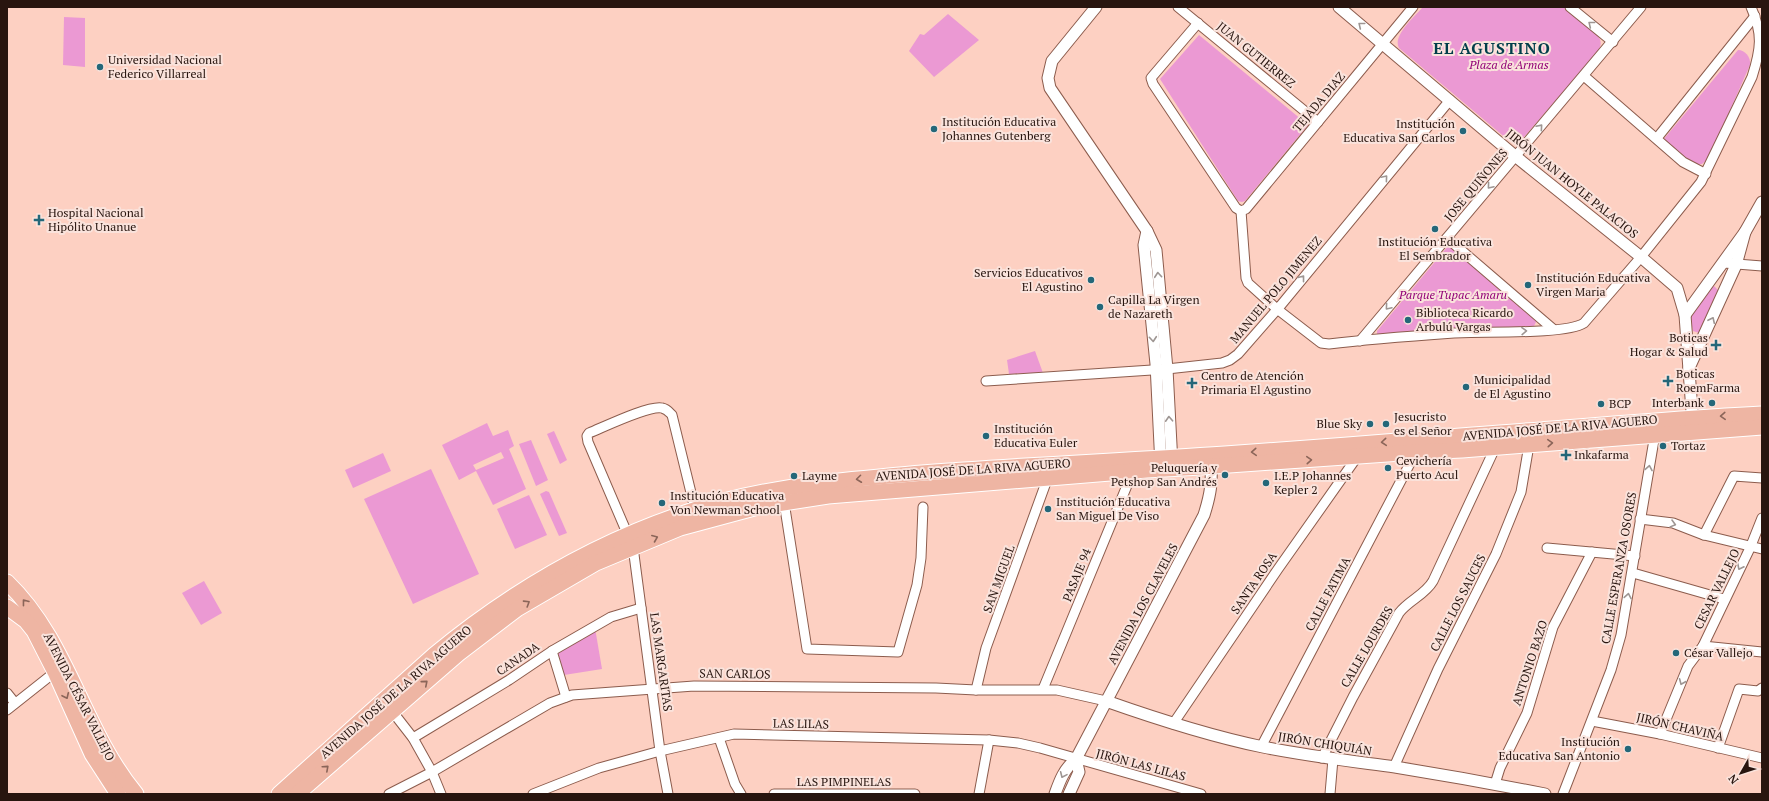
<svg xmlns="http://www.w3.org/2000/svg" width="1769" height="801" viewBox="0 0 1769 801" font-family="'PT Serif',serif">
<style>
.green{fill:#eb99d3;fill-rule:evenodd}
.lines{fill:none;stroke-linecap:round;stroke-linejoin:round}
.minor-casing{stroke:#8c5c4d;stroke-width:11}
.tertiary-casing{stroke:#8c5c4d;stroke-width:13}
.primary-casing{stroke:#fff;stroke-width:17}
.minor{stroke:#fff;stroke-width:9}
.tertiary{stroke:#fff;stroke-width:11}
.primary{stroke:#eeb5a3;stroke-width:15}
.oneway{stroke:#9e9693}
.oneway2{stroke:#8b6559}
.poi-dot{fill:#246779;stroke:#fae3dc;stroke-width:1.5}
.labels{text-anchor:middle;stroke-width:4;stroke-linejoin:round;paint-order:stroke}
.street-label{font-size:12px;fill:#28150f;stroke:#fae3dc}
.poi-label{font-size:12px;fill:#28150f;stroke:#fae3dc;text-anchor:start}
.park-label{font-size:12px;font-style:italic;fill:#920378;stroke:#fae3dc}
.district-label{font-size:16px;font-weight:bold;letter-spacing:1px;fill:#013e4b;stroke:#fae3dc}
</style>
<rect width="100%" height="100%" fill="#fdd0c2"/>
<!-- green -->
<g class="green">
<path d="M 1423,7 L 1564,7 L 1597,35 C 1603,42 1601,47 1596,54 L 1524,137 C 1518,141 1515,142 1508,140 L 1399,48 C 1392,36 1415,16 1423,7 Z"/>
<path d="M 948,14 L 979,40 L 934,77 L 909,51 L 920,34 L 924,35 Z"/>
<path d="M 64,17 L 85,18 L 85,67 L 63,65 Z"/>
<path d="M 1199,35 L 1308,125 L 1245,201 L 1242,202 L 1238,201 L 1160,79 Z"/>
<path d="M 1738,50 C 1745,50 1751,57 1750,65 L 1709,158 L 1702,164 L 1693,165 L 1663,140 Z"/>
<path d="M 1449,245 L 1537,320 L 1534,326 L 1380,336 L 1377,335 L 1377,331 Z"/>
<path d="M 1714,286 L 1719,291 L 1699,333 L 1693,331 L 1690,317 L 1712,287 Z"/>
<path d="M 1035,351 L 1043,373 L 1009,374 L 1007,360 Z"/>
<path d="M 487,423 L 493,436 L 508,430 L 514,446 L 509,449 L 526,489 L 493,505 L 476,471 L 459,480 L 442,445 ZM 501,452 L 504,458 L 476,470 L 473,465 Z"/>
<path d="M 554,431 L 567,460 L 560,464 L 547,434 Z"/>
<path d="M 531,440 L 548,480 L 536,486 L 519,444 Z"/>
<path d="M 383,453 L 391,471 L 353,488 L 345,470 Z"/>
<path d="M 431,469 L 479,574 L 413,604 L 364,499 Z"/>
<path d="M 546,491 L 549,492 L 567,533 L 559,536 L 540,494 Z"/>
<path d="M 529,495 L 547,535 L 515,549 L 497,509 Z"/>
<path d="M 204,581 L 222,613 L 201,625 L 182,593 Z"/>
<path d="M 595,628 L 602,669 L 564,675 L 558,653 Z"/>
</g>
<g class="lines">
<!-- minor casing -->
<g class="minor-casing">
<g id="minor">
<path d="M 1178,7 L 1318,122"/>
<path d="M 1570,7 L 1613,42"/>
<path d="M 1198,23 L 1151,78 L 1153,84 L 1236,208 L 1241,211"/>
<path d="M 1584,76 L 1683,162 L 1706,174"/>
<path d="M 1657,138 L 1755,16"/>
<path d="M 1241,211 L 1246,278 L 1248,283 L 1277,309 L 1321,343 L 1329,344 C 1370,339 1412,336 1454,333 C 1480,331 1566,335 1584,323 L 1641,257 L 1701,182 L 1752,77 C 1761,49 1763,34 1751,7"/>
<path d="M 1241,211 L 1246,209 L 1413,7"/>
<path d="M 1447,238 L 1553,329"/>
<path d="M 1724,263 L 1762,266"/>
<path d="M 1360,341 L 1641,7"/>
<path d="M 986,381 L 1167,369 L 1222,363 L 1230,360 L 1238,354 L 1281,305 L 1450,100"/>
<path d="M 784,502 L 807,649 L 898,652 L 917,585 L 921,558 L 923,507"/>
<path d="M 1640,519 L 1673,523 L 1704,535 L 1762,549"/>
<path d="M 1704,535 L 1734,476 L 1762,478"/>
<path d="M 1547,548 L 1635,556"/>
<path d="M 1633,573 L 1724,599"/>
<path d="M 1703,646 L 1762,652"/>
<path d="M 552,651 L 566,697"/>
<path d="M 1043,689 L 1133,471"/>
<path d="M 976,690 L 986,648 L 1048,477"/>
<path d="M 7,693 L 15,703"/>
<path d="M 7,710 L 55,672"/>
<path d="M 392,711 L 413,738 L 432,772 L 441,794"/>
<path d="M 1592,721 L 1660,734 L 1762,758"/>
<path d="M 1173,724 L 1278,569 L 1357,457"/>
<path d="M 1660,734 L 1688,666 L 1703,646 L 1750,548 L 1762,518"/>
<path d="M 413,738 L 509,680 L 552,651 L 611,617 L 641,608"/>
<path d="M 719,738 L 735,784 L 741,794"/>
<path d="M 1261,747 L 1416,452"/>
<path d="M 1718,748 L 1739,689 L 1758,691 L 1762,688"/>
<path d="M 1322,758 L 1353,697 L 1399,613 C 1409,600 1425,595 1433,581 L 1495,448"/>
<path d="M 1394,767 L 1438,669 L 1496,554 L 1521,492 L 1529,445"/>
<path d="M 1495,784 L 1500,768 L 1527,713 L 1553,627 L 1592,552"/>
<path d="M 389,794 L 432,772 L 550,703 L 572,695 L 694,686 L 936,688 L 976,690 L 1057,690 L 1106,701"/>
<path d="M 533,794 L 599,768 L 660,751 L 734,734 L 989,740 L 1018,743 L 1040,748 L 1201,794"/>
<path d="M 668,794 L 660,751 L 633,547 L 588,442 L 587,436 L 589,433 C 604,427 649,405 662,408 C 667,409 669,412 672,415 L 695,509"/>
<path d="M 774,794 L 915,794"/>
<path d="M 979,794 L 989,740"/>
<path d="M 1330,794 L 1333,759"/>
<path d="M 1563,794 L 1611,670 L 1621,635 L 1655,434"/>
</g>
</g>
<!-- tertiary casing -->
<g class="tertiary-casing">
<g id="tertiary">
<path d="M 1096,7 L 1052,61 L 1048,78 L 1050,88 L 1147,231 L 1156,250 L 1167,369 L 1172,464"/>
<path d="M 1339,7 L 1515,156 L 1641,257 L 1677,288 L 1685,315 L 1693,425"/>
<path d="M 1147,231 L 1144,245 L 1156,364 L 1161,466"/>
<path d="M 1685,315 L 1745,232 L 1762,202"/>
<path d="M 1689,368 L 1736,265 L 1745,232"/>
<path d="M 1106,701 C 1157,719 1210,736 1263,747 C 1307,756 1351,761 1395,767 C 1445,775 1495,784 1545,794"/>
<path d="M 1055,794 C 1060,780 1064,769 1076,759 L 1204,515 C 1211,493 1212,483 1211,460"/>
<path d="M 1069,794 L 1079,772 L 1076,759"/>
</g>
</g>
<!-- primary casing -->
<g class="primary-casing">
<g id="primary">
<path d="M 7,582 C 69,642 82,729 136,794"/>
<path d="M 7,607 L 26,621 L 34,631 L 55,672 L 92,754 L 118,794"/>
<path d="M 279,794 L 434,655 C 520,584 617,530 724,501 C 789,484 856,479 922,473 C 1023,465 1124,461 1225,454 C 1308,448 1390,442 1473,435 C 1569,428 1665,419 1762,414"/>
<path d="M 297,794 L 458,654 L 517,609 L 596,563 L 680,528 L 758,507 L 828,496 L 1147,470 L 1201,467 L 1416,452 L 1462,450 L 1762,427"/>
</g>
</g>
<!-- minor -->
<use href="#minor" class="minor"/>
<!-- tertiary -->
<use href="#tertiary" class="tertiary"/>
<!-- primary -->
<use href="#primary" class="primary"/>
</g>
<!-- one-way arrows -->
<defs><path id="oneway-chevron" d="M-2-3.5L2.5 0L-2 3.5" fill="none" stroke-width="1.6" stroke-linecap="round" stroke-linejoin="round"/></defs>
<g class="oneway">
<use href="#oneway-chevron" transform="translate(1591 24) rotate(-141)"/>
<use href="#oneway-chevron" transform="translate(1361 25) rotate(-141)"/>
<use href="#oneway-chevron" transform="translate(1540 127) rotate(-49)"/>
<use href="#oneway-chevron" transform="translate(1385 178) rotate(-50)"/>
<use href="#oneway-chevron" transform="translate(1490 186) rotate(130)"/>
<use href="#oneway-chevron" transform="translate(1158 275) rotate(-95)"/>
<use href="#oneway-chevron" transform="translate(1302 278) rotate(-52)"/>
<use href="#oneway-chevron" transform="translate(1388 307) rotate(130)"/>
<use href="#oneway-chevron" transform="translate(1712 320) rotate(-65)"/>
<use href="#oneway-chevron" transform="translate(1524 331) rotate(-2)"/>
<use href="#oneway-chevron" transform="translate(1153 339) rotate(85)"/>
<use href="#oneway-chevron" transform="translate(1169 419) rotate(-93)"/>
<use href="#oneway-chevron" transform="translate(1649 468) rotate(-80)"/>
<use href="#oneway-chevron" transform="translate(1673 524) rotate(15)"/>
<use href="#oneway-chevron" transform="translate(1740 567) rotate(117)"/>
<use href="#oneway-chevron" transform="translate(1628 596) rotate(-80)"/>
<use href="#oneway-chevron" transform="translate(1682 682) rotate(113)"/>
<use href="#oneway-chevron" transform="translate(1063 775) rotate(114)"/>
</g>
<g class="oneway2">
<use href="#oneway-chevron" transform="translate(1723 416) rotate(177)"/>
<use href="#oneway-chevron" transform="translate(1384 442) rotate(175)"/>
<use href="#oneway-chevron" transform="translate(1550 443) rotate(-4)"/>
<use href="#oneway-chevron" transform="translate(1254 452) rotate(176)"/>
<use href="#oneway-chevron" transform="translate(1309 460) rotate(-4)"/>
<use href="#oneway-chevron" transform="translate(859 479) rotate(173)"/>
<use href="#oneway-chevron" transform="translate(655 538) rotate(-22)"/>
<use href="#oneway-chevron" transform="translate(25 602) rotate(-128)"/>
<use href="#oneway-chevron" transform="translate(527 603) rotate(-32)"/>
<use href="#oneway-chevron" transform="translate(425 683) rotate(-41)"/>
<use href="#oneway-chevron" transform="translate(66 696) rotate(65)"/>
<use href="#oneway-chevron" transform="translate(326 768) rotate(-42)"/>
</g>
<!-- markers -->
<g class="poi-dot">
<circle cx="100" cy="67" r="4"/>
<circle cx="934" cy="129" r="4"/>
<circle cx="1463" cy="131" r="4"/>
<path d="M37 214h4v4h4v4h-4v4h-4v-4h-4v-4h4z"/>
<circle cx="1435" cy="229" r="4"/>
<circle cx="1091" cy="280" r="4"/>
<circle cx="1528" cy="285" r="4"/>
<circle cx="1100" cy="307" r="4"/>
<circle cx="1408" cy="320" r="4"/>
<path d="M1714 339h4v4h4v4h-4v4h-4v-4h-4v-4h4z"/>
<path d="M1666 375h4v4h4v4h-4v4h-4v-4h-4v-4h4z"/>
<path d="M1190 377h4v4h4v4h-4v4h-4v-4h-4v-4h4z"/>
<circle cx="1466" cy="387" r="4"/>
<circle cx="1712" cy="403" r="4"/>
<circle cx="1601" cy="404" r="4"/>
<circle cx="1370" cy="424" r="4"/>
<circle cx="1386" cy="424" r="4"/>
<circle cx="986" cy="436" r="4"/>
<circle cx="1663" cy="446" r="4"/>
<path d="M1564 449h4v4h4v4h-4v4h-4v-4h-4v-4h4z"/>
<circle cx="1388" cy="468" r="4"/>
<circle cx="1225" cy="475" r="4"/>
<circle cx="794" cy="476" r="4"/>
<circle cx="1266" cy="483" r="4"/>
<circle cx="662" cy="503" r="4"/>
<circle cx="1048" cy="509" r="4"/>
<circle cx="1676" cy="653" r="4"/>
<circle cx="1628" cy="749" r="4"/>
</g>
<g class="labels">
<!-- street labels -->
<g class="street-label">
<text transform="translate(1256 55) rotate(39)" y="4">JUAN GUTIERREZ</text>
<text transform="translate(1319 102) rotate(-50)" y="4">TEJADA DIAZ</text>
<text transform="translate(1572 184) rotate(39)" y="4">JIRÓN JUAN HOYLE PALACIOS</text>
<text transform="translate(1476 185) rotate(-50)" y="4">JOSE QUIÑONES</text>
<text transform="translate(1276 290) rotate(-50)" y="4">MANUEL POLO JIMENEZ</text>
<text transform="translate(1560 428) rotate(-5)" y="4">AVENIDA JOSÉ DE LA RIVA AGUERO</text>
<text transform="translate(973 470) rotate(-4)" y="4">AVENIDA JOSÉ DE LA RIVA AGUERO</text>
<text transform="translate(1619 568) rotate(-80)" y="4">CALLE ESPERANZA OSORES</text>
<text transform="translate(1077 575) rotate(-68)" y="4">PASAJE 94</text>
<text transform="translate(999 579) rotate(-70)" y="4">SAN MIGUEL</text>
<text transform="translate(1254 583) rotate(-56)" y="4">SANTA ROSA</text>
<text transform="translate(1717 589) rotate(-64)" y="4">CESAR VALLEJO</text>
<text transform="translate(1328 594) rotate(-62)" y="4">CALLE FATIMA</text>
<text transform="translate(1458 603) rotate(-63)" y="4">CALLE LOS SAUCES</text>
<text transform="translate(1143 604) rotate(-62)" y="4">AVENIDA LOS CLAVELES</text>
<text transform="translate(1367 647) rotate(-60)" y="4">CALLE LOURDES</text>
<text transform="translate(518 659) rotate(-34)" y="4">CANADA</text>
<text transform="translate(661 662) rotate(82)" y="4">LAS MARGARITAS</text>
<text transform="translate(1530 663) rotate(-72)" y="4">ANTONIO BAZO</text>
<text transform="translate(735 674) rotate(1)" y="4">SAN CARLOS</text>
<text transform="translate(396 692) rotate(-41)" y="4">AVENIDA JOSÉ DE LA RIVA AGUERO</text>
<text transform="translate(79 697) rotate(63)" y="4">AVENIDA CÉSAR VALLEJO</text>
<text transform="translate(801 724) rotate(1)" y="4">LAS LILAS</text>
<text transform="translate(1680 727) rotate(13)" y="4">JIRÓN CHAVIÑA</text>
<text transform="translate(1325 744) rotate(9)" y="4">JIRÓN CHIQUIÁN</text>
<text transform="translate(1141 765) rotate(15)" y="4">JIRÓN LAS LILAS</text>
<text x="844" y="786">LAS PIMPINELAS</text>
</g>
<!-- poi labels -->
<g class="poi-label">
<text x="108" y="64">Universidad Nacional<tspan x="108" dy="14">Federico Villarreal</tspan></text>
<text x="942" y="126">Institución Educativa<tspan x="942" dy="14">Johannes Gutenberg</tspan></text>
<text x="1455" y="128" text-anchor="end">Institución<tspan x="1455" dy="14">Educativa San Carlos</tspan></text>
<text x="48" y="217">Hospital Nacional<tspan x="48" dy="14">Hipólito Unanue</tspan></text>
<text x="1435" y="246" text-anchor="middle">Institución Educativa<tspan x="1435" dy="14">El Sembrador</tspan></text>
<text x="1083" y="277" text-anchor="end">Servicios Educativos<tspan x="1083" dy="14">El Agustino</tspan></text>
<text x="1536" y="282">Institución Educativa<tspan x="1536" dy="14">Virgen Maria</tspan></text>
<text x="1108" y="304">Capilla La Virgen<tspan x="1108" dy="14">de Nazareth</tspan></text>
<text x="1416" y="317">Biblioteca Ricardo<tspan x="1416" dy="14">Arbulú Vargas</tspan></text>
<text x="1708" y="342" text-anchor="end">Boticas<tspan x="1708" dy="14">Hogar &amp; Salud</tspan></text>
<text x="1676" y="378">Boticas<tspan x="1676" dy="14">RoemFarma</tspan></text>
<text x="1201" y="380">Centro de Atención<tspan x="1201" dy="14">Primaria El Agustino</tspan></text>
<text x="1474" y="384">Municipalidad<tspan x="1474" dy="14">de El Agustino</tspan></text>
<text x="1704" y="407" text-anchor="end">Interbank</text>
<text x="1609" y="408">BCP</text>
<text x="1394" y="421">Jesucristo<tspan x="1394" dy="14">es el Señor</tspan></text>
<text x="1362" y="428" text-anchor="end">Blue Sky</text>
<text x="994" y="433">Institución<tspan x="994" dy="14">Educativa Euler</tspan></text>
<text x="1671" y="450">Tortaz</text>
<text x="1574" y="459">Inkafarma</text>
<text x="1396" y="465">Cevichería<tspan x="1396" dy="14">Puerto Acul</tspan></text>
<text x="1217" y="472" text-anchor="end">Peluquería y<tspan x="1217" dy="14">Petshop San Andrés</tspan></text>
<text x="802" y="480">Layme</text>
<text x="1274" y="480">I.E.P Johannes<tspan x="1274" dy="14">Kepler 2</tspan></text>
<text x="670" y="500">Institución Educativa<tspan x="670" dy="14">Von Newman School</tspan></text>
<text x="1056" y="506">Institución Educativa<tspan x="1056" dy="14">San Miguel De Viso</tspan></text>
<text x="1684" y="657">César Vallejo</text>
<text x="1620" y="746" text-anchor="end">Institución<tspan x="1620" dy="14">Educativa San Antonio</tspan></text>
</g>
<!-- park labels -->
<g class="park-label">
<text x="1509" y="69">Plaza de Armas</text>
<text x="1453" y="299">Parque Tupac Amaru</text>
</g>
<!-- district labels -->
<g class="district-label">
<text x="1492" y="54">EL AGUSTINO</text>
</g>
</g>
<!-- border -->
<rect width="1769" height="801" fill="none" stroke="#28150f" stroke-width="16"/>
<!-- north arrow -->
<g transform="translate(1741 773) rotate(231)" stroke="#fae3dc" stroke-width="3" paint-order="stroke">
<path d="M0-3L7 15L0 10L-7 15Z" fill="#28150f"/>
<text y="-6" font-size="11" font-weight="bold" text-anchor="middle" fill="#28150f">N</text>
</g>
</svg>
